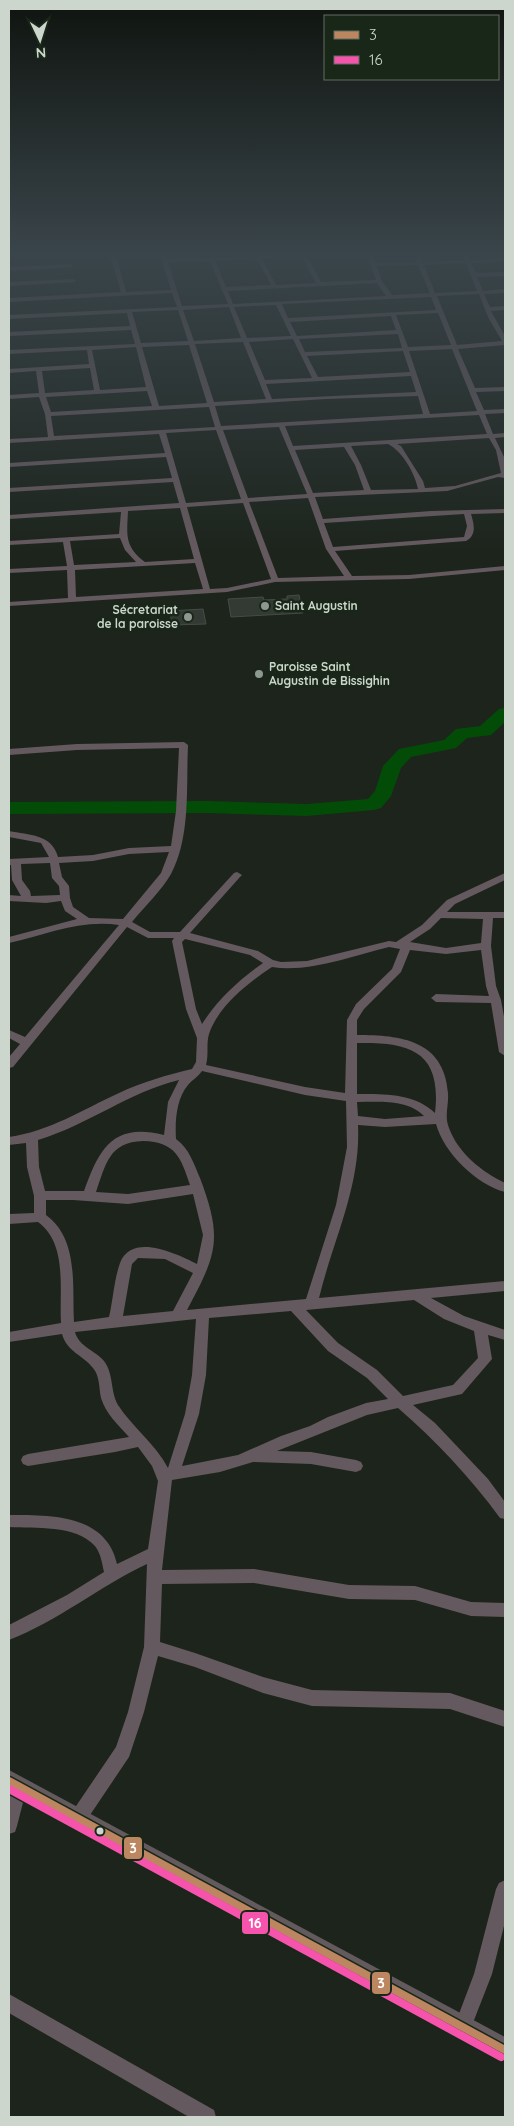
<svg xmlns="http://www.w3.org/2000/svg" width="514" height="2126" viewBox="0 0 514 2126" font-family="Quicksand,sans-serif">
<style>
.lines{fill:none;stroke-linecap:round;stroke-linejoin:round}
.river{fill:#034c07;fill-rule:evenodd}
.building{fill:#333a33;stroke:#454c45}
.minor{fill:#64595e;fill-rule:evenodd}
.major{fill:#635a5d;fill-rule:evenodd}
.bus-1-casing{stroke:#192719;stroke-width:11}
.bus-2-casing{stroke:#192719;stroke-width:11}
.bus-1{stroke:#bb8660;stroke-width:8}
.bus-2{stroke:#f653ac;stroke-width:8}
.poi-dot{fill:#8f988e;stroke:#192719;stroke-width:2}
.bus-dot{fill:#cdd6cc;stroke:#192719;stroke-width:2}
.labels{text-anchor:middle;stroke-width:5;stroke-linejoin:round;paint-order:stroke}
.far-poi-label{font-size:12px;font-weight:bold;fill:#cdd6cc;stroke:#192719;text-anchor:start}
.line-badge{stroke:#192719;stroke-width:2}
.badge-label{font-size:14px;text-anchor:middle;font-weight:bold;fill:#fff}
</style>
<rect width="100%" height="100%" fill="#1c241c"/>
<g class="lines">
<!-- river -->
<path class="river" d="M 505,708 L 505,722 L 491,735 L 467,738 L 456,748 L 411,757 L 401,768 L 391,796 L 381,808 L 374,810 L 307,816 L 207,813 L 9,814 L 9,802 L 207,801 L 307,804 L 368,799 L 375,791 L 383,766 L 399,749 L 444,740 L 456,729 L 480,726 L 499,709 Z"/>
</g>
<!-- building -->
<g class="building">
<path d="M 299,595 L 303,613 L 231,617 L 228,599 L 263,597 L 264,600 L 287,599 L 287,596 Z"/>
<path d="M 203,609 L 206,624 L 172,625 L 170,611 Z"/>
</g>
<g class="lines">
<!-- minor -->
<g class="minor">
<path d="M 110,255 L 116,255 L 126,292 L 171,290 L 160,255 L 166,255 L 167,259 L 309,255 L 307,256 L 321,282 L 376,280 L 367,255 L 373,255 L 376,263 L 417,262 L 414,255 L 420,255 L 422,262 L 465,260 L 463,257 L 466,255 L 470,260 L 505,258 L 505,262 L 471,263 L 476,273 L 505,272 L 505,276 L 477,277 L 483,291 L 505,289 L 505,293 L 484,294 L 490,307 L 505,306 L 505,310 L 491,311 L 505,336 L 505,345 L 458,349 L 475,388 L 505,387 L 505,391 L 476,392 L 484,410 L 505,409 L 505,413 L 485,414 L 493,434 L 505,433 L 505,437 L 495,438 L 505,459 L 505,478 L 498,477 L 447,491 L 315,497 L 323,519 L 431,511 L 505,509 L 505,513 L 471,514 C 474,524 477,535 466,541 L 335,551 L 352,576 L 409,575 L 505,566 L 505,570 L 409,579 L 275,582 L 227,592 L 9,606 L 9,602 L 68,598 L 67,570 L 9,573 L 9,569 L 67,566 L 63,542 L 9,545 L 9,541 L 119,534 L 121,512 L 9,519 L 9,515 L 179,503 L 173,482 L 9,492 L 9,488 L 172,478 L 166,457 L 9,467 L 9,463 L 165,453 L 159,434 L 9,443 L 9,439 L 48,437 L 45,414 L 39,397 L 9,399 L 9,395 L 39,393 L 36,371 L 9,373 L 9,369 L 89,364 L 87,350 L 9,354 L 9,350 L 135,344 L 131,330 L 9,336 L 9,332 L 130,326 L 127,313 L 9,319 L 9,315 L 177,307 L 172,293 L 9,302 L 9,298 L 121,292 ZM 302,257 L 316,283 L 276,285 L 262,258 ZM 257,259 L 271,285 L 226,287 L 215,260 ZM 210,261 L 228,304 L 182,306 L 168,262 ZM 466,263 L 477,291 L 435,293 L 424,265 ZM 418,265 L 430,293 L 392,295 L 382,281 L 377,266 ZM 377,283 L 386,296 L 233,304 L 228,291 ZM 479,294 L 488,317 L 502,341 L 457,345 L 437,296 ZM 431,297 L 436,310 L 288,318 L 282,304 ZM 276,305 L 291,336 L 247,338 L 234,307 ZM 229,307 L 241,338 L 194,341 L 183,310 ZM 178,310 L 188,341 L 141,343 L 132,312 ZM 438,313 L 451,345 L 408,347 L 396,315 ZM 391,316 L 396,330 L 297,336 L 290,322 ZM 398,334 L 402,348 L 305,352 L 299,339 ZM 293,339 L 312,378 L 265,380 L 249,342 ZM 243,342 L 266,399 L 214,402 L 195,344 ZM 189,345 L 207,403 L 159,406 L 142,347 ZM 136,347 L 146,387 L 100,390 L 92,350 ZM 452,349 L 477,411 L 430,414 L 409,351 ZM 403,351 L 410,372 L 318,377 L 307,356 ZM 90,368 L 94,390 L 45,393 L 42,371 ZM 411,376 L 416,392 L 272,399 L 266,384 ZM 147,391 L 152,406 L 51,412 L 46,397 ZM 418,396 L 423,414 L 221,426 L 215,406 L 326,399 ZM 209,407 L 215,427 L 54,436 L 51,416 ZM 479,415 L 487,434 L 293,446 L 285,426 ZM 279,427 L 307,494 L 248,498 L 223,430 ZM 216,430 L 241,499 L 186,503 L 166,433 ZM 489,438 L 496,450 L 501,473 L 455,486 L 425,488 L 423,481 L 401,446 L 397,444 ZM 388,444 C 402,451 415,473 418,489 L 371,490 L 361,465 L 351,446 ZM 344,447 L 355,465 L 364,490 L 313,493 L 295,450 ZM 308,498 L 326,549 L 344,576 L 278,578 L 249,502 ZM 243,503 L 271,579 L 227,588 L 210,589 L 187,507 ZM 180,508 L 194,559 L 145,562 C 124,546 127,535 128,511 ZM 464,514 L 467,526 L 464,537 L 333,547 L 324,523 ZM 120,538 L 125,550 L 136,562 L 74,565 L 70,541 ZM 195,563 L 203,589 L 76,597 L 75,570 Z"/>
<path d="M 71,264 L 73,267 L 9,271 L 9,267 Z"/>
<path d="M 74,279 L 76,282 L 9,286 L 9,282 Z"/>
<path d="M 184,742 L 188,745 C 186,787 191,836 171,874 C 162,890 144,907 132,922 L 150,932 L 180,932 L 234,873 L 237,872 L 242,875 L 240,877 L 190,933 L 258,951 L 273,960 L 281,962 L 307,961 L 389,941 L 396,942 L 422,925 L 447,900 L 505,873 L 505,880 L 455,904 L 447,912 L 505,912 L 505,918 L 493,918 L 491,946 L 496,986 L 501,1000 L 505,1022 L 505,1056 L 499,1052 L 491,1003 L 436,1002 L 431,998 L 436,994 L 489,996 L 486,986 L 481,950 L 446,954 L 410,950 L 401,972 L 364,1009 L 357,1020 L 357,1035 C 401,1035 444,1040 448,1093 C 449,1105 444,1116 449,1128 C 458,1153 482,1172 505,1183 L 505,1192 C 477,1185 444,1153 436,1124 L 385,1127 L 358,1125 C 361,1186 333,1240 319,1298 L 505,1281 L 505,1291 L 431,1298 L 464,1316 L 505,1330 L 505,1340 L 488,1335 L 492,1359 L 462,1394 L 413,1405 L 435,1423 L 488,1479 L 505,1502 L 505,1519 L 500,1518 C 470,1477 436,1441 398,1408 L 367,1415 L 277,1451 L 311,1452 L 356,1460 L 361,1462 L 363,1466 L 361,1470 L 356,1472 L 311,1464 L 253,1462 L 220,1472 L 172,1480 L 162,1570 L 254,1569 L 349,1585 L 415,1586 L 471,1602 L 505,1603 L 505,1617 L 471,1616 L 415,1600 L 349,1599 L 254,1583 L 162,1584 L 160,1642 L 195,1653 L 263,1677 L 312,1690 L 450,1693 L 505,1711 L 505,1727 L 450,1709 L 312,1706 L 263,1693 L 195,1667 L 158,1656 L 144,1712 L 129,1757 L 84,1824 L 78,1826 L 72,1824 L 70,1818 L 72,1812 L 116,1747 L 128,1712 L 144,1647 L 147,1564 C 100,1586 58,1621 9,1640 L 9,1625 L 67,1595 L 104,1572 C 102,1563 101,1554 95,1546 C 75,1524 35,1529 9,1527 L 9,1515 C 50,1515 106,1514 117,1564 L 148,1549 L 158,1481 L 152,1466 L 138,1447 L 115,1452 L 28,1466 L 23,1464 L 21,1460 L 23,1456 L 28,1454 L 129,1437 C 118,1425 106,1414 101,1398 C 99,1389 100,1376 93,1368 C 83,1355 67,1352 62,1334 L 9,1342 L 9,1332 L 61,1323 C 59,1290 68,1244 38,1222 L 9,1224 L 9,1214 L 34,1213 L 34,1196 L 27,1167 L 26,1143 L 9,1145 L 9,1137 C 50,1131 82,1110 119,1093 C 142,1082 167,1075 192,1069 L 196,1062 L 197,1038 L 186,1009 L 172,941 L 174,938 L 148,938 L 127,927 L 13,1067 L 9,1068 L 9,1057 L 20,1044 L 9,1038 L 9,1030 L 25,1037 L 119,925 C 81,919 45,935 9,943 L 9,937 L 77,919 L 65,911 L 61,901 L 46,903 L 9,901 L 9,895 L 21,896 L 12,880 L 11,865 L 9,865 L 9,859 L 49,857 L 41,843 L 9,837 L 9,831 C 29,835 52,834 58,857 L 93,855 L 129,848 L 171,846 L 176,811 L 179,748 L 77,750 L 9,755 L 9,749 L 77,744 ZM 169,852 L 161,873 L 123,919 L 89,918 L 73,907 L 70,898 L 69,886 L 62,877 L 59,863 L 93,861 L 129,854 ZM 50,863 L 52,878 L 59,886 L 60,895 L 31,896 L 30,891 L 22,880 L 21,864 ZM 441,918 L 483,919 L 481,943 L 446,948 L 410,942 L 430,929 ZM 185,939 L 250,955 L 263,963 C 239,980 218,999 202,1024 L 196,1009 L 182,942 ZM 389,947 L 400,949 L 392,969 L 356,1004 L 347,1020 L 345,1093 L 305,1087 L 206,1065 C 209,1054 206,1044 209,1034 C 219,1005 248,983 272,967 C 308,973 353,956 389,947 ZM 357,1043 C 410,1042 442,1051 435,1113 C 414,1093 384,1094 357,1094 ZM 202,1071 L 305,1095 L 346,1101 L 347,1147 L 336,1205 L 306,1299 L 187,1310 C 217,1254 223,1239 200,1178 C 194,1164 189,1148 176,1139 C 175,1122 176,1099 188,1085 C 192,1080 198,1077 202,1071 ZM 179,1080 L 168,1102 L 164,1135 C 112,1122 99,1150 84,1191 L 45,1191 L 39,1167 L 38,1140 C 88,1125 129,1092 179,1080 ZM 357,1102 C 380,1102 407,1099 424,1116 L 385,1119 L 358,1116 ZM 143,1141 C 176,1142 181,1158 190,1185 L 128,1194 L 96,1192 C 106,1164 109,1142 143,1141 ZM 193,1194 L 203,1235 L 197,1264 C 177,1254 132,1232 120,1263 C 114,1280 113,1300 109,1317 L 74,1322 C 72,1286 79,1239 46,1215 L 46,1200 L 73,1200 L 128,1204 ZM 138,1258 L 165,1259 L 193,1273 L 173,1311 L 123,1316 L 132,1264 ZM 414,1300 L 444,1319 L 474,1331 L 478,1358 L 453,1385 L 403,1396 L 377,1370 L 338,1343 L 306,1310 ZM 291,1311 L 328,1351 L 367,1378 L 388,1399 L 366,1403 L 328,1417 L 310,1426 L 281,1436 L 238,1455 L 182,1466 L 199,1414 L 206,1375 L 209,1318 ZM 196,1319 L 192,1375 L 185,1414 L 168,1468 C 155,1443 132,1427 118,1405 C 110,1391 114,1374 104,1361 C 95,1350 79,1347 75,1332 Z"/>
<path d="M 19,1779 L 25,1781 L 27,1787 L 17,1826 L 15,1832 L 9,1834 L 9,1794 L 13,1781 Z"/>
<path d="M 505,1880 L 505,1922 L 492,1974 L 469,2033 L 463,2036 L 457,2033 L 454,2027 L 474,1974 L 496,1889 L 499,1883 Z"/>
<path d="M 9,1994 L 214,2110 L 216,2117 L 189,2117 L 9,2013 Z"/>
</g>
<!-- major -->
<path class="major" d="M 9,1770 L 505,2037 L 505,2062 L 9,1793 Z"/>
<!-- bus-1 casing -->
<g class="bus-1-casing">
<path id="bus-1" d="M 9,1781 L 505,2050"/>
</g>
<!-- bus-2 casing -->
<g class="bus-2-casing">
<path id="bus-2" d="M 9,1789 L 501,2057"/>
</g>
<!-- bus-1 -->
<use href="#bus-1" class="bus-1"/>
<!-- bus-2 -->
<use href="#bus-2" class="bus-2"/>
</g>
<!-- sky -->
<linearGradient id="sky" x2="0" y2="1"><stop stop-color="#0f140f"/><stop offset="0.46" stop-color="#3a454b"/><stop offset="1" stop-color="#3a454b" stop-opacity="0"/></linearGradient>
<rect width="514" height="553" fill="url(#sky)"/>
<!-- markers -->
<g class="poi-dot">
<circle cx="265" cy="606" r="5"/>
<circle cx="188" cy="617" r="5"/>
<circle cx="259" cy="674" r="5"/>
</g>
<circle class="bus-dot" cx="100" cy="1831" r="4.5"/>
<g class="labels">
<!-- far-poi labels -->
<g class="far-poi-label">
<text x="275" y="610">Saint Augustin</text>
<text x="178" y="614" text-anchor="end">Sécretariat<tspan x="178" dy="14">de la paroisse</tspan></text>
<text x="269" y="671">Paroisse Saint<tspan x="269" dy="14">Augustin de Bissighin</tspan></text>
</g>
</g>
<g class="line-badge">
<rect x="123" y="1836" width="20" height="24" rx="5" fill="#bb8660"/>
<rect x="241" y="1911" width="28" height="24" rx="5" fill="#f653ac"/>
<rect x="371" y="1971" width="20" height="24" rx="5" fill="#bb8660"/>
</g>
<g class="badge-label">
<text x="133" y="1853">3</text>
<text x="255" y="1928">16</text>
<text x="381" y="1988">3</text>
</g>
<!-- border -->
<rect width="514" height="2126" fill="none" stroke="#cdd6cc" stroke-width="20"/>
<!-- legend -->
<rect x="324" y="15" width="175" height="65" fill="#192719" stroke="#616d61"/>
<rect x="334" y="31" width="25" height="8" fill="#bb8660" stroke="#616d61"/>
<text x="369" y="40" font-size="15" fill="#cdd6cc">3</text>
<rect x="334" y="56" width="25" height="8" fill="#f653ac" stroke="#616d61"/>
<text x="369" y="65" font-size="15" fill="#cdd6cc">16</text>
<!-- north arrow -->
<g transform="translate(40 40) rotate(176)" stroke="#192719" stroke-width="4" paint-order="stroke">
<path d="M0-4L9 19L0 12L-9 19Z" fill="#cdd6cc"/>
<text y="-8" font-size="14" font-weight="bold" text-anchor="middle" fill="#cdd6cc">N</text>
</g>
</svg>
